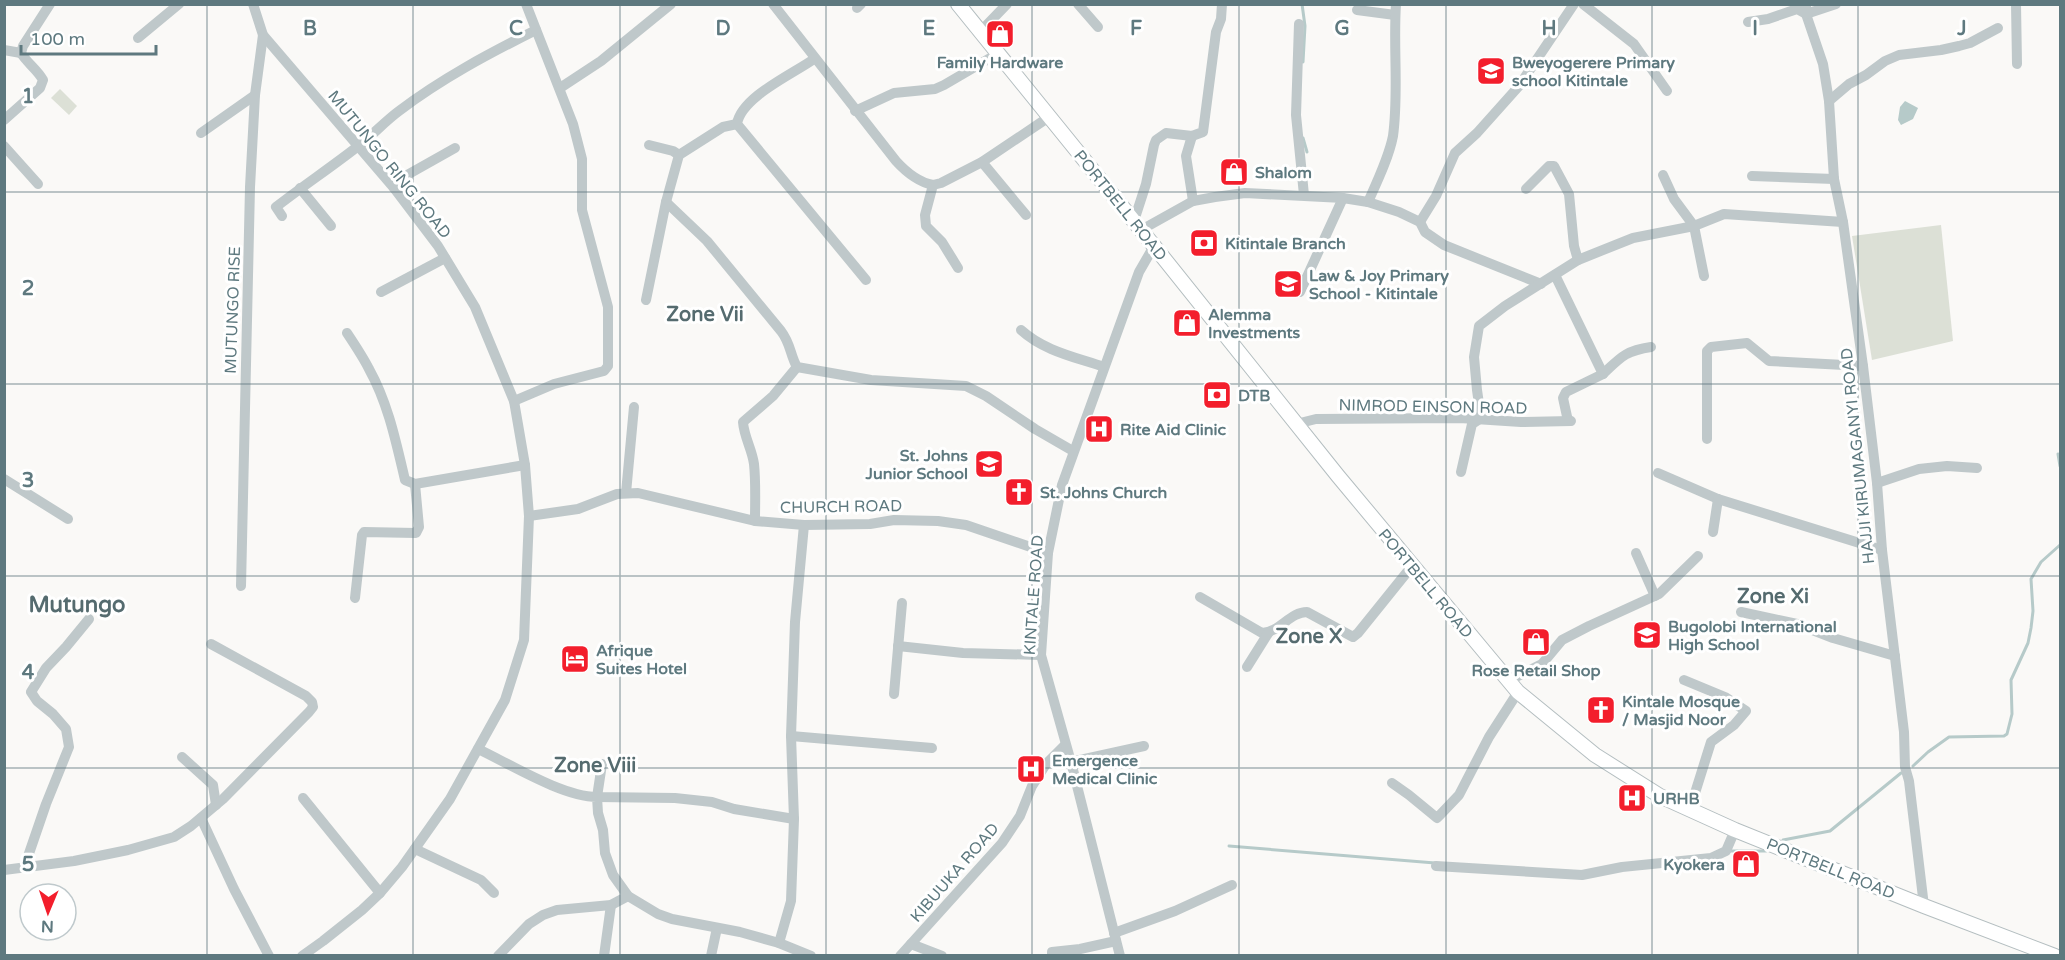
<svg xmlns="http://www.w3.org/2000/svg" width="2065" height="960" viewBox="0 0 2065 960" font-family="'Varela Round',sans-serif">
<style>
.green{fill:#dce0d6}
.water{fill:#b6cac9}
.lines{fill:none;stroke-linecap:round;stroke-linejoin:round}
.stream{stroke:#b6cac9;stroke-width:3}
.secondary-casing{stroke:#b4bec0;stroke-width:16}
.street{stroke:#bfc8ca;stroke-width:10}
.secondary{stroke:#fff;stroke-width:14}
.grid{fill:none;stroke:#5e797f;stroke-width:1.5;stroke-opacity:0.55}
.labels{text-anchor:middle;stroke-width:6;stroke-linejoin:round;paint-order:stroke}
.poi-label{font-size:16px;font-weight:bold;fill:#5e797f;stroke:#fff;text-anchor:start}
.street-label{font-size:16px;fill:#5e797f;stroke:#fff}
.quarter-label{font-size:20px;font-weight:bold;fill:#556b6f;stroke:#fff}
.district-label{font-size:22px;font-weight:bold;fill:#556b6f;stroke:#fff}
.grid-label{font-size:20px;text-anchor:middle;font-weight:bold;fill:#5e797f;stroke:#fff;stroke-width:6;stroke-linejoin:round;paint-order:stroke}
</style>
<rect width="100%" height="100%" fill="#faf9f7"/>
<!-- green -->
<g class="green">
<path d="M 60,89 L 77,106 L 69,115 L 51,98 Z"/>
<path d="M 1941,225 L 1953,341 L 1872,360 L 1852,236 Z"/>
</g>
<!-- water -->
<path class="water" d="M 1905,101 L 1918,108 L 1913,119 L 1901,125 L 1898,120 L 1900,107 Z"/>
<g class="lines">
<!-- stream -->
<g class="stream">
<path d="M 1302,4 L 1305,26 L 1303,62"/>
<path d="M 1303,138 L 1307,152"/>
<path d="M 2058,454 L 2060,466"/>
<path d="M 1913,766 L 1928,752 L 1949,737 L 2004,736 L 2007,734 L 2012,714 L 2011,680 L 2028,643 L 2031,628 L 2033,611 L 2031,579 L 2041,562 L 2060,545"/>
<path d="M 1783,840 L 1830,831 L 1901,773"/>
<path d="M 1229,846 L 1435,863"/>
<path d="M 1728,851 L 1766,851"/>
</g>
<!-- secondary casing -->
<g class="secondary-casing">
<path id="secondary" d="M 958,4 L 1154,246 L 1338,476 L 1518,692 L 1595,755 L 1660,796 L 1735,830 L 1924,906 L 2055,956"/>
</g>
<!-- street -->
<g class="street">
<path d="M 253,4 L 263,35 L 394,188 L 438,246 L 475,307 L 514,401 L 525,465 L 529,516 L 524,640 L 505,700 L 450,799 L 402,867 L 380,893 L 362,910 L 323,941 L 302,956"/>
<path d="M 773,4 L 896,161 C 906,172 918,182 933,185"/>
<path d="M 1078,4 L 1098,27"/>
<path d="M 1583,4 L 1634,44 L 1667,91"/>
<path d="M 1806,4 L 1806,14 L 1823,64 L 1829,101 L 1834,179 L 1843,222 L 1863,366 L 1877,483 L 1882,550 L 1904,732 L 1905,767 L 1909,781 L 1924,906"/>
<path d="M 2016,4 L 2017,64"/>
<path d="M 857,8 L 861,4"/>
<path d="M 1357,10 L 1395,15"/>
<path d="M 1748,22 L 1768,19 L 1797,9 L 1806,14 L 1836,4"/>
<path d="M 1299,24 L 1296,115 L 1304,195"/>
<path d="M 980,32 L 1007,4"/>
<path d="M 138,38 L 179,4"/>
<path d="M 4,50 L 21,53"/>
<path d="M 814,59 C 793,74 741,97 737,124 L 866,280"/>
<path d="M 560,88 L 601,61 L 671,4"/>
<path d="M 1829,101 L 1849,84 L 1866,75 L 1885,61 L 1899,55 L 1941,50 L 1959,46 L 1970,43 L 1998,28"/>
<path d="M 855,111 L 894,93 L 935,89 L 944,85 L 997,54"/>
<path d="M 4,120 L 40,88 L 43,80 C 37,69 27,63 21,53 L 23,46 L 50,4"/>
<path d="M 201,133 L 255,95"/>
<path d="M 1192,136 L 1186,156 L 1193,201"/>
<path d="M 649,145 L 673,151 L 679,155"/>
<path d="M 4,146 L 38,184"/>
<path d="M 982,162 L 1026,215"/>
<path d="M 1663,175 L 1674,199 L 1694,226 L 1704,276"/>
<path d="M 1752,176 L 1834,179"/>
<path d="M 300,188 L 331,226"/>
<path d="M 394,188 L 407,175 L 455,148"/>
<path d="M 1526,189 L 1549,166 L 1554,166 L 1569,194 L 1574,246 L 1578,260"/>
<path d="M 666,202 L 707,241 L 781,331 C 791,344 790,355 797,367 L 871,380 L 966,386 L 986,396 L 1035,429 L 1073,451"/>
<path d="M 1368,202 C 1377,182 1389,157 1393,136 C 1399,92 1393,48 1396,4"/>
<path d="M 282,216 L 276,207 C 303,186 330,168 357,147 C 372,136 384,122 399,111 C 441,79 488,54 536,30"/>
<path d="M 1134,221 L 1146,184 L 1154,145 L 1156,140 L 1166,133 L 1192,136 L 1203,132 L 1216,32 L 1221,19 L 1222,4"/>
<path d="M 1420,222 L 1436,196 L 1455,153 L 1477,133 L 1519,86 L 1574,4"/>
<path d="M 1141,230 L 1193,201 L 1215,197 L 1245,193 L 1343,198 L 1368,202 L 1399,212 L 1420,222 L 1425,232 L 1444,245 L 1541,284"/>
<path d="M 958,268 L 942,242 L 926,226 L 925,215 L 933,185 L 941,183 L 982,162 L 1049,117"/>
<path d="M 1555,275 L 1603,374 L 1566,392 L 1563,398 L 1568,421"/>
<path d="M 381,292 L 445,258"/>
<path d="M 1300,292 L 1343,198"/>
<path d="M 646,300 L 666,202 L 679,155 L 723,127 L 737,124"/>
<path d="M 1021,330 C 1044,351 1075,357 1104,367"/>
<path d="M 347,333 C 355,345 363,357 369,369 C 388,403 396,442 405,480 L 415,484 L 525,465"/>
<path d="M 1603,374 C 1621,357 1625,351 1651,347"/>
<path d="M 514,401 L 554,384 L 604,371 L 608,366 L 608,307 L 582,210 L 582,159 L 573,124 L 526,4"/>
<path d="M 1296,424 L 1316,419 L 1460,418 L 1521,422 L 1571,421"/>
<path d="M 1707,439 L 1707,351 L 1711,347 L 1747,343 L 1769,361 L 1863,366"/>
<path d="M 1461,472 L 1472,424 L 1481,418 L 1477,390 L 1474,357 L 1479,326 L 1505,306 L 1578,260 L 1633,238 L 1694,226 L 1724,214 L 1843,222"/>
<path d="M 1658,473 L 1718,499 L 1882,550"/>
<path d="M 4,479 L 68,519"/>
<path d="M 1877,483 L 1919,469 L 1947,466 L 1977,468"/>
<path d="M 626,493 L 634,407"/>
<path d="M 529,516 L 578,509 L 617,494 L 638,493 L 755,521 L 804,525 L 870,524 L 894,520 L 938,521 L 966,525 L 1048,553"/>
<path d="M 755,521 C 755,502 756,483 754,464 C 752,449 744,437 743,422 L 773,396 L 797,367"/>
<path d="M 1713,532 L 1718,499"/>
<path d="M 1636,553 L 1655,596"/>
<path d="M 241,586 L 250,187 L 255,95 L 263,35"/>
<path d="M 1200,597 L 1262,633 C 1280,632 1290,612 1307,612 L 1353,637 L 1358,633 L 1412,566"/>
<path d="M 355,598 L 362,535 L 364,532 L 416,533 L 419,527 L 415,484"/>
<path d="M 1741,612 L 1797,624 L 1833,638 L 1895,656"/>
<path d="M 898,646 L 963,653 L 1041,655"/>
<path d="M 1247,667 L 1269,632"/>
<path d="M 1684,680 L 1725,697 L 1746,711 L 1734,725 L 1711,742 L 1690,809"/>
<path d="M 1508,681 L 1542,664 L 1562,640 L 1589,626 L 1659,594 L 1698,556"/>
<path d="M 894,694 L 902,603"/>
<path d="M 791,736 L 932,748"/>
<path d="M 478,749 C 510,764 563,797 597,797 L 598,813 L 603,830 L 605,853 L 613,875 L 628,896 L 658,914 L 672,919 L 740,932 L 779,943 L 811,956"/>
<path d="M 182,757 L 213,785 L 216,805"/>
<path d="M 1071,762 L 1144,746"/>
<path d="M 602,764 L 597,797 L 675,798 L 712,802 L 734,809 L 794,819"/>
<path d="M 1392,783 L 1409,795 L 1437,818 L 1439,816 L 1459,795 L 1489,737 L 1518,692"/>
<path d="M 303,798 L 380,893"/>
<path d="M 201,818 L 234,889 L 269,956"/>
<path d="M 415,849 L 481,880 L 494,893"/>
<path d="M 1436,866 L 1582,875 L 1622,867 L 1711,858 L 1726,851 L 1735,830"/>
<path d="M 24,868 L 46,804 L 69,747 L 66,729 L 53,714 L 37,701 L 31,692 L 46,668 L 66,647 L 89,619"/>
<path d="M 4,870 L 74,861 L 128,850 L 174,837 L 191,826 L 223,799 L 309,712 L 313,707 L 312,702 L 306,696 L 211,644"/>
<path d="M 1114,933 L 1175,911 L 1232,885"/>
<path d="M 779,943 L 791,901 L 794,819 L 791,736 L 795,622 L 804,525"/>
<path d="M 911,944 L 942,956"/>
<path d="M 498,956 L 529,924 L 543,915 L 557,910 L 611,905 L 628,896"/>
<path d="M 604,956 L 611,905"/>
<path d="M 711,956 L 717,928"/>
<path d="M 900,956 L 1002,843 L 1020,816 L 1032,786 L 1046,764 L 1065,745"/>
<path d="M 1052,956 L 1052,952 L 1080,949 L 1116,941"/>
<path d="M 1120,956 L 1071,762 L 1041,655 L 1048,553 L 1062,485 L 1139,272 L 1154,246"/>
</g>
<!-- secondary -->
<use href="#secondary" class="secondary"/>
</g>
<!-- grid -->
<path class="grid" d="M 207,4 L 207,956M 413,4 L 413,956M 620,4 L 620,956M 826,4 L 826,956M 1032,4 L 1032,956M 1239,4 L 1239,956M 1446,4 L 1446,956M 1652,4 L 1652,956M 1858,4 L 1858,956M 4,192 L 2060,192M 4,384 L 2060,384M 4,576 L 2060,576M 4,768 L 2060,768"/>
<!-- icons -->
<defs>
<g id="shop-square" transform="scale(1.5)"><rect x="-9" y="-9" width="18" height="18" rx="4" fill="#f31e2c" stroke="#fff"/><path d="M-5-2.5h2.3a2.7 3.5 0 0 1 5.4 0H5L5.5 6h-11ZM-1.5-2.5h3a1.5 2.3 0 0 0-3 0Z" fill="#fff"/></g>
<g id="school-square" transform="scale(1.5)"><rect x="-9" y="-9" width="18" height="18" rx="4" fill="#f31e2c" stroke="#fff"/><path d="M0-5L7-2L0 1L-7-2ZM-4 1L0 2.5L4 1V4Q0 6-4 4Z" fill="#fff"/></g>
<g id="bank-square" transform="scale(1.5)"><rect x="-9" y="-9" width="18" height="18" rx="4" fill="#f31e2c" stroke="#fff"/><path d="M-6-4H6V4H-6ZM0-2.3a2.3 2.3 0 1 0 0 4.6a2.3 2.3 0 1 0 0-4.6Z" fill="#fff"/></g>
<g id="hospital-square" transform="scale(1.5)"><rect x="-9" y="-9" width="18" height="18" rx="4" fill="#f31e2c" stroke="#fff"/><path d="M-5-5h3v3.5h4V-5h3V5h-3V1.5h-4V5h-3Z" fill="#fff"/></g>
<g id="church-square" transform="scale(1.5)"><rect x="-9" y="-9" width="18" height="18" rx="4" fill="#f31e2c" stroke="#fff"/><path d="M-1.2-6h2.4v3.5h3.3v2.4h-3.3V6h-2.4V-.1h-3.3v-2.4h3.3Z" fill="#fff"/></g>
<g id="hotel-square" transform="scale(1.5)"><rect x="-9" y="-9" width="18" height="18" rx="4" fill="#f31e2c" stroke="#fff"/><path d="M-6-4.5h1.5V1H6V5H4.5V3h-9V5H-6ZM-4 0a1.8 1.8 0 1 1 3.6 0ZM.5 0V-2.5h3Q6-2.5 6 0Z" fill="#fff"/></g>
</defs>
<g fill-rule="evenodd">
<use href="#shop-square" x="1000" y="34"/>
<use href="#school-square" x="1491" y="71"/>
<use href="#shop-square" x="1234" y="172"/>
<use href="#bank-square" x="1204" y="243"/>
<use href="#school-square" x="1288" y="284"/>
<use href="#shop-square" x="1187" y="323"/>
<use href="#bank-square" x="1217" y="395"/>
<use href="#hospital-square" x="1099" y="429"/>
<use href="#school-square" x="989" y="464"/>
<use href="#church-square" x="1019" y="492"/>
<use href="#school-square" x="1647" y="635"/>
<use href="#shop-square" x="1536" y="642"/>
<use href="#hotel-square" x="575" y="659"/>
<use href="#church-square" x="1601" y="710"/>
<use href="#hospital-square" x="1031" y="769"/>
<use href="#hospital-square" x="1632" y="798"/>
<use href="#shop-square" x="1746" y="864"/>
</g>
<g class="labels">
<!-- poi labels -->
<g class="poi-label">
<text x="1000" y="68" text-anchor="middle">Family Hardware</text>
<text x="1512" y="68">Bweyogerere Primary<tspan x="1512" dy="18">school Kitintale</tspan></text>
<text x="1255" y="178">Shalom</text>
<text x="1225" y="249">Kitintale Branch</text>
<text x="1309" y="281">Law &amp; Joy Primary<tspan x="1309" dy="18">School - Kitintale</tspan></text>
<text x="1208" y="320">Alemma<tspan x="1208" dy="18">Investments</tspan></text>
<text x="1238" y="401">DTB</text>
<text x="1120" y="435">Rite Aid Clinic</text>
<text x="968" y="461" text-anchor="end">St. Johns<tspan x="968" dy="18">Junior School</tspan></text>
<text x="1040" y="498">St. Johns Church</text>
<text x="1668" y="632">Bugolobi International<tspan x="1668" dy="18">High School</tspan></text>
<text x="596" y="656">Afrique<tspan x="596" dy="18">Suites Hotel</tspan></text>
<text x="1536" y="676" text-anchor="middle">Rose Retail Shop</text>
<text x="1622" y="707">Kintale Mosque<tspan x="1622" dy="18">/ Masjid Noor</tspan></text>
<text x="1052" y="766">Emergence<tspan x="1052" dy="18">Medical Clinic</tspan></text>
<text x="1653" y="804">URHB</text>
<text x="1725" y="870" text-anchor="end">Kyokera</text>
</g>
<!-- street labels -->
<g class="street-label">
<text transform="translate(390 164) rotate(51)" y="6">MUTUNGO RING ROAD</text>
<text transform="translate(1121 205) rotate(51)" y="6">PORTBELL ROAD</text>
<text transform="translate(232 310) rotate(-88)" y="6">MUTUNGO RISE</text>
<text transform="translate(1433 406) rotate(1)" y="6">NIMROD EINSON ROAD</text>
<text transform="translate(1857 456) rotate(-96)" y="6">HAJJI KIRUMAGANYI ROAD</text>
<text transform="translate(841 506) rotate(-1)" y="6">CHURCH ROAD</text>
<text transform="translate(1426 583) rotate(50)" y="6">PORTBELL ROAD</text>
<text transform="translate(1033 595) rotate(-86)" y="6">KINTALE ROAD</text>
<text transform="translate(1831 868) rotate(22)" y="6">PORTBELL ROAD</text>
<text transform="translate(954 872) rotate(-49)" y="6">KIBUUKA ROAD</text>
</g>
<!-- quarter labels -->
<g class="quarter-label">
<text x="705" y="321">Zone Vii</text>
<text x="1773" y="603">Zone Xi</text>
<text x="1309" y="643">Zone X</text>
<text x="595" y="772">Zone Viii</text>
</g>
<!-- district labels -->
<g class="district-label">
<text x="77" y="612">Mutungo</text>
</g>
</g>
<g class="grid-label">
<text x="310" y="35">B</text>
<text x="516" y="35">C</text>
<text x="723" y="35">D</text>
<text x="929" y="35">E</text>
<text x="1136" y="35">F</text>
<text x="1342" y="35">G</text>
<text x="1549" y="35">H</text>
<text x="1755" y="35">I</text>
<text x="1962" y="35">J</text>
<text x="28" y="103">1</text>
<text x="28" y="295">2</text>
<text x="28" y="487">3</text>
<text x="28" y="679">4</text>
<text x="28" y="871">5</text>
</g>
<!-- border -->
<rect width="2065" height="960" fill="none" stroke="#5e797f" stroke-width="12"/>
<!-- north arrow -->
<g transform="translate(48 912) rotate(182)"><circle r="28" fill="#ffffff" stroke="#bfc9cc" stroke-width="1.5"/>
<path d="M0-4.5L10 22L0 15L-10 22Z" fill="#f31e2c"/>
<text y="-9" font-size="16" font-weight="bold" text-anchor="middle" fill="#5e797f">N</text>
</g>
<!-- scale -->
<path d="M21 45v9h135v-9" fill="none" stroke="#5e797f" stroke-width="3"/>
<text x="30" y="45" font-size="18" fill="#5e797f" stroke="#ffffff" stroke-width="4.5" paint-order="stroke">100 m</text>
</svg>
